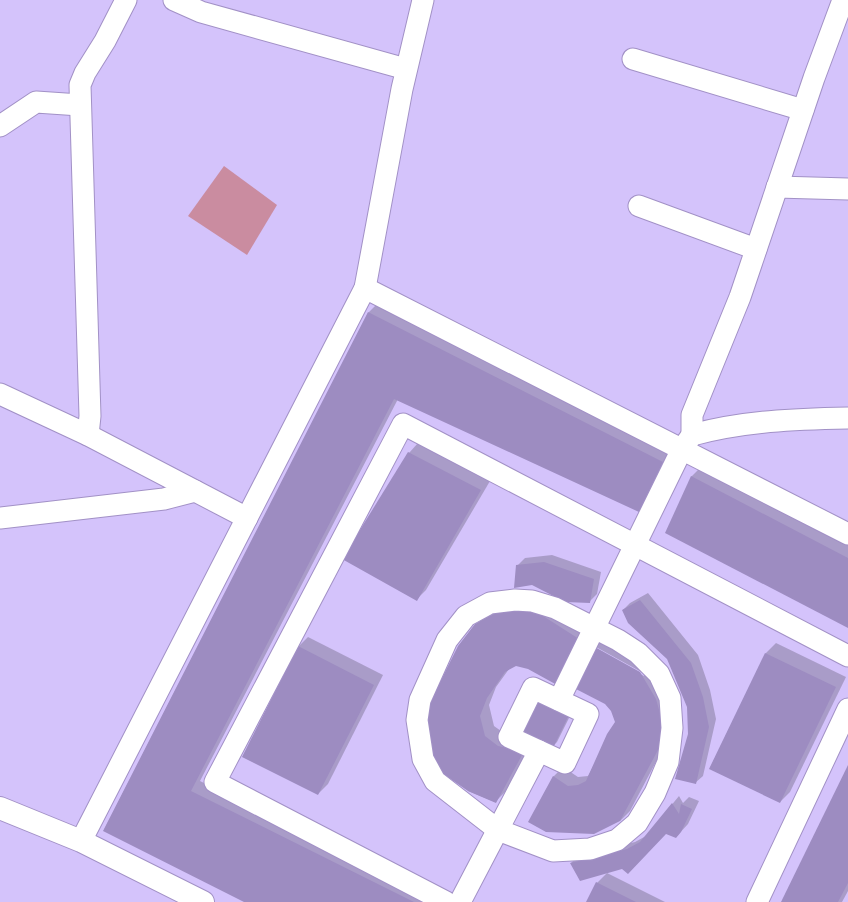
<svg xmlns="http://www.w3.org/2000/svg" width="848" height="902" viewBox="0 0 848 902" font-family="'Work Sans',sans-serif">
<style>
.green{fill:#ca8ca0}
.shadow{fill:#0003;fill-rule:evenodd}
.building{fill:#9d8cc1}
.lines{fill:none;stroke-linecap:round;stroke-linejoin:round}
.minor-casing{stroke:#a291c6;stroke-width:23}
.tertiary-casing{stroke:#a291c6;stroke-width:24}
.minor{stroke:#fff;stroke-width:21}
.tertiary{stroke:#fff;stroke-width:22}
</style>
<rect width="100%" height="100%" fill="#d4c3fb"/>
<!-- green -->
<path class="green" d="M 224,166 L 277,205 L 247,255 L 188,216 Z"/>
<!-- shadow -->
<g class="shadow">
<path d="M 379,302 L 672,452 L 648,501 L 639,511 L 398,399 L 200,781 L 443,902 L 247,902 L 104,830 L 369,312 Z"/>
<path d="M 418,443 L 490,481 L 426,590 L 416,600 L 409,453 Z"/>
<path d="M 701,467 L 848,543 L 848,627 L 691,477 Z"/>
<path d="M 552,555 L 601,572 L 597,594 L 589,602 L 517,566 L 525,558 Z"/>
<path d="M 648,593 L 698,655 L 710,690 L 716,719 L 703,776 L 695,783 L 689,734 L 688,707 L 668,659 L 623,610 L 630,603 Z"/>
<path d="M 527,600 L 588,629 L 566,674 L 516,665 L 509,669 L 496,687 L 489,705 L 494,726 L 508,736 L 531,745 L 505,792 L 495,802 L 468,791 L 476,625 L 486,615 Z"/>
<path d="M 308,637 L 383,675 L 328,784 L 318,794 L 298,647 Z"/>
<path d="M 603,637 L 665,689 L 668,739 L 630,811 L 620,821 L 553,777 L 563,767 L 578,777 L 588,776 L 616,723 L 593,647 ZM 596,647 L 645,674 L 644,676 L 596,650 Z"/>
<path d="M 776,643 L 846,677 L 790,792 L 780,802 L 710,768 L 766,653 Z"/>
<path d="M 544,696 L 573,710 L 557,742 L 552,747 Z"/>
<path d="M 848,768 L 848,891 L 842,902 L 782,902 Z"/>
<path d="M 679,796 L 683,803 L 689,797 L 699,801 L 688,824 L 676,837 L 666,833 L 622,868 L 571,863 L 578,856 L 635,842 L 646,836 Z"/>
<path d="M 607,873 L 665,902 L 587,902 L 597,883 Z"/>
</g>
<!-- building -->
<g class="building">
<path d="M 368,312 L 663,462 L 639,512 L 394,399 L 191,791 L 414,902 L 244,902 L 103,831 Z"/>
<path d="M 408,452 L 481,490 L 417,601 L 342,559 Z"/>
<path d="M 691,476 L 848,558 L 848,628 L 665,533 Z"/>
<path d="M 544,562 L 594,579 L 590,603 L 565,602 L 532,585 L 514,588 L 516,565 Z"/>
<path d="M 640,600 L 691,663 L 703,697 L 709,727 L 696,784 L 675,779 L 688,734 L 687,707 L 667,659 L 628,623 L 622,610 Z"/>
<path d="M 517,609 L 540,614 L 579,639 L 557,685 L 528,669 L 516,666 L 505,672 L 487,698 L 480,716 L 485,736 L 498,746 L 508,748 L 522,755 L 496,803 L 468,791 L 439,771 L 429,747 L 428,718 L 430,702 L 458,646 L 475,624 L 494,614 Z"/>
<path d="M 298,646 L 374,685 L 318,795 L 242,757 Z"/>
<path d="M 593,646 L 640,672 L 656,699 L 663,724 L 658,750 L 620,821 L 594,834 L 546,832 L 528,822 L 553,776 L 568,786 L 578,785 L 586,781 L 607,734 L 615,722 L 611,711 L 605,704 L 574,688 Z"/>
<path d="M 765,653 L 836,687 L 780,803 L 709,769 Z"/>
<path d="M 538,700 L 569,715 L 553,748 L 522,733 Z"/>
<path d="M 848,765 L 848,883 L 838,902 L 781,902 Z"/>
<path d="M 672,803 L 679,814 L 681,804 L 692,809 L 681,832 L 676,838 L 666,834 L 628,874 L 622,869 L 580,881 L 570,863 L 627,849 L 640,842 Z"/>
<path d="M 596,882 L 636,902 L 586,902 Z"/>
</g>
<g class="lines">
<!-- minor casing -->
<g class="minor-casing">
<g id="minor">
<path d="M 174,0 L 201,12 L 406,69"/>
<path d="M 633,59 L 803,110"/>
<path d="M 0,126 L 36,102 L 80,105"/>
<path d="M 777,187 L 848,189"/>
<path d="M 639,206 L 756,249"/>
<path d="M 365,288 L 402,89 L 423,0"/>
<path d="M 0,394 L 88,435 L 247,518"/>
<path d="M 88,435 L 90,416 L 80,85 L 85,73 L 105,41 L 126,0"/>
<path d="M 692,435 L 692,415 L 740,297 L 814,78 L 843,0"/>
<path d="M 0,518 L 164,499 L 195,491"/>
<path d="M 515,600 L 532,601 L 555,608 L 618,640 L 638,653 L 659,674 L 670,698 L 672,728 L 668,762 L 655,793 L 637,823 L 617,840 L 590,849 L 553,851 L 498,830 L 435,781 L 423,759 L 417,720 L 420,700 L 447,640 L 466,616 L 490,603 Z"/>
<path d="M 533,688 L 588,714 L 565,763 L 509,737 Z"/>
<path d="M 559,700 L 682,449 L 692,435 C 743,421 796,419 848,418"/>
<path d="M 81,841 L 365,288 L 848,534"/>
<path d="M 446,902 L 215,782 L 403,424 L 848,656"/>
<path d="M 460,902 L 539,751"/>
<path d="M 757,902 L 848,709"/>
</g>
</g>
<!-- tertiary casing -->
<g class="tertiary-casing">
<path id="tertiary" d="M 0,808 L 81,841 L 203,902"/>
</g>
<!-- minor -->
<use href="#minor" class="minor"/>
<!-- tertiary -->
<use href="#tertiary" class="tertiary"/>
</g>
</svg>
